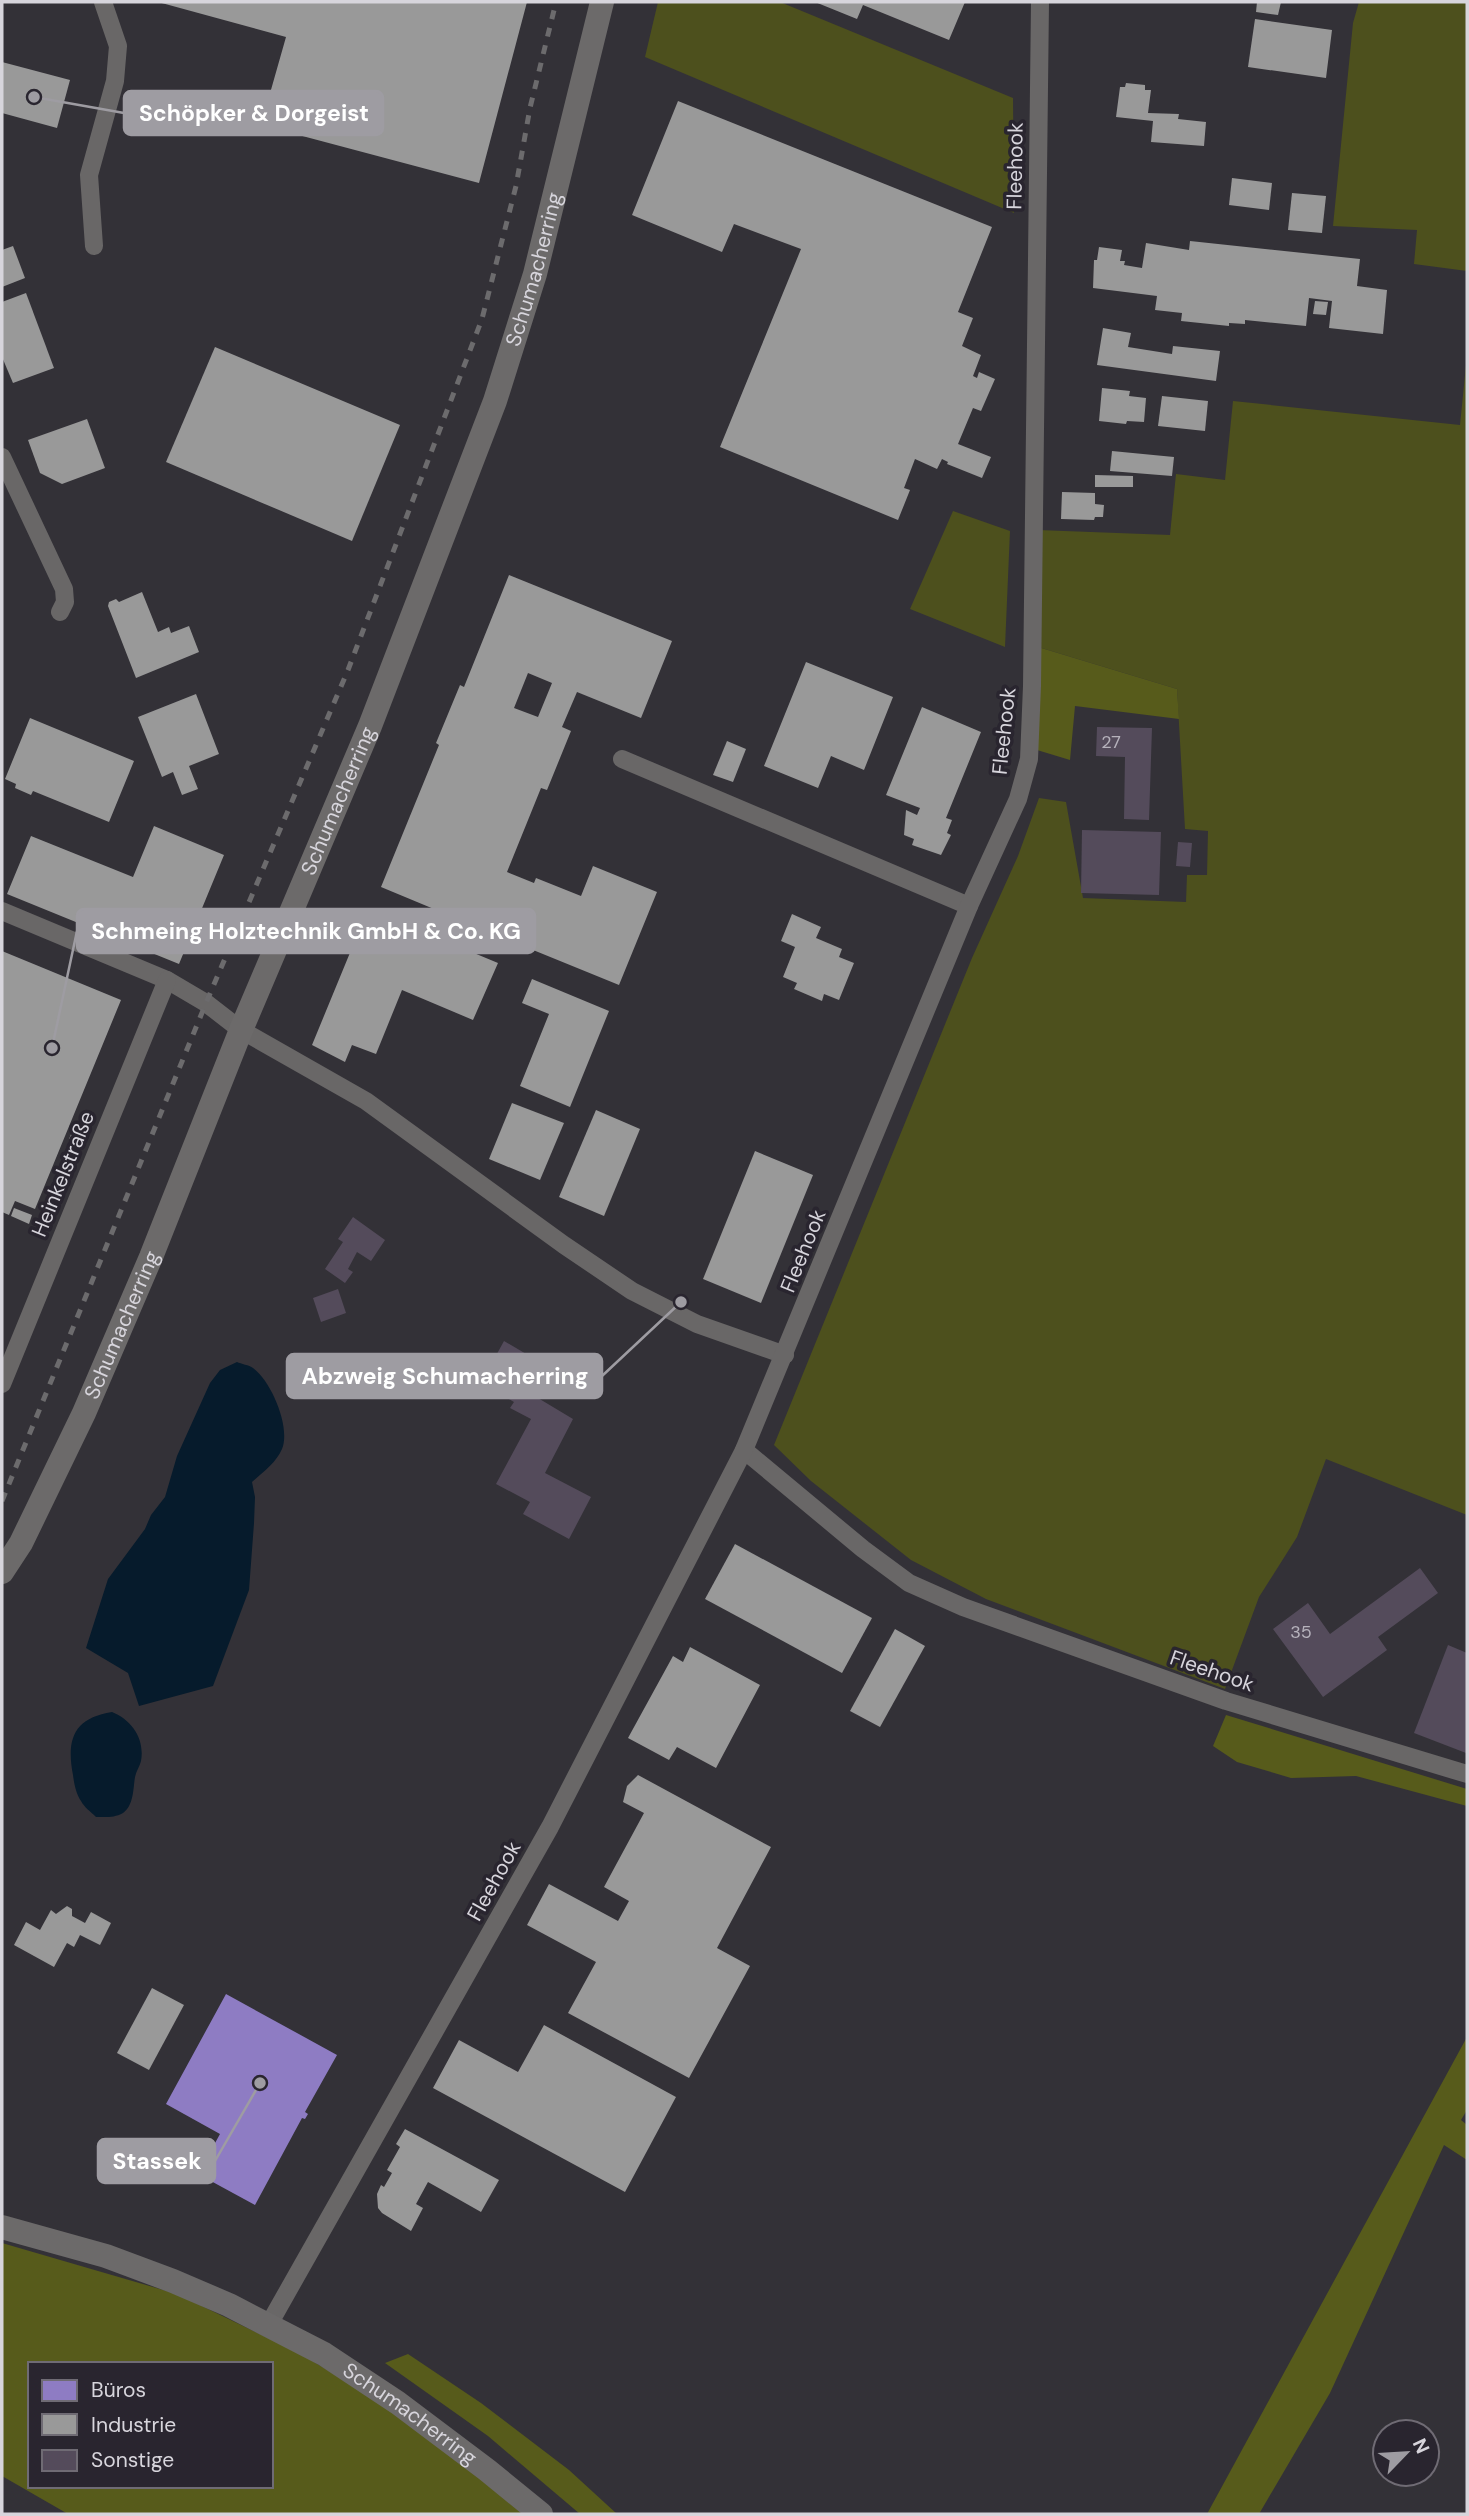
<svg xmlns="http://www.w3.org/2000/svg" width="1469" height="2516" viewBox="0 0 1469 2516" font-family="'DM Sans',sans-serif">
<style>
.green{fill:#4d501d}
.forest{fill:#575b1b;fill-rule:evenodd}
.water{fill:#061b2c}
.offices{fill:#8e7cc3}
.industry{fill:#999;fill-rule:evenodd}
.building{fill:#544b5b}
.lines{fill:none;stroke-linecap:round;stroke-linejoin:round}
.street{stroke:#696767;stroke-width:18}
.secondary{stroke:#6c6a6a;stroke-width:24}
.rail{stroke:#6c6b6d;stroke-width:5;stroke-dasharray:9 9;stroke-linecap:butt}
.labels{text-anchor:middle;stroke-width:7;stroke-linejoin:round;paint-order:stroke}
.number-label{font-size:18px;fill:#b6b2bc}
.street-label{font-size:21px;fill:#d7d5dc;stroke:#29252f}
.leader{fill:none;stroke:#9e9ca2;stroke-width:2.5}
.callout-dot{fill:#9e9ca2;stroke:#29252f;stroke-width:2.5}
.callout{fill:#9e9ca2;stroke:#9e9ca2;stroke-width:2.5}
.callout-label{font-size:23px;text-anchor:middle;font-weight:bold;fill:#fff}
</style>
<rect width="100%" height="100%" fill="#333137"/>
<!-- green -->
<g class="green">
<path d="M 658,2 L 780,2 L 1013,98 L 1014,213 L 645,57 Z"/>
<path d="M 1359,2 L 1467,2 L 1467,271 L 1414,264 L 1417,230 L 1333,226 L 1353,23 Z"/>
<path d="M 1467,355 L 1467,1515 L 1326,1459 L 1297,1537 L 1259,1597 L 1225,1689 L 986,1599 L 911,1560 L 811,1481 L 774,1445 L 972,958 L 1018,856 L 1039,798 L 1066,802 L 1083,898 L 1186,902 L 1187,875 L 1207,875 L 1208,831 L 1185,829 L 1177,689 L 1038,647 L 1038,530 L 1170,535 L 1176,474 L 1225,480 L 1233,401 L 1460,425 Z"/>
<path d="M 953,511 L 1010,531 L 1005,647 L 910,609 Z"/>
</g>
<!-- forest -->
<g class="forest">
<path d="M 1038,647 L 1177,689 L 1179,719 L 1075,706 L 1070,760 L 1037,750 Z"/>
<path d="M 1226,1715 L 1467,1789 L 1467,1806 L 1356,1776 L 1291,1778 L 1237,1762 L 1213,1746 Z"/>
<path d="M 1467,2037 L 1467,2110 L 1461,2120 L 1467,2125 L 1467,2160 L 1444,2145 L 1330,2393 L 1259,2514 L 1207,2514 Z"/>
<path d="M 2,2243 L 177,2294 L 299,2353 L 392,2409 L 535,2514 L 68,2514 L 2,2476 ZM 30,2364 L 271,2364 L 271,2486 L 30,2486 Z"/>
<path d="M 408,2354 L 481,2403 L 569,2470 L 617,2514 L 580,2514 L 488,2436 L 385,2363 Z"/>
</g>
<!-- water -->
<g class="water">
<path d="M 237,1362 C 241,1364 249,1365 253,1368 C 271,1381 291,1427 282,1449 C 276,1463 263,1472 252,1482 L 255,1497 L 254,1523 L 249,1590 L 213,1686 L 139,1706 L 128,1673 L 86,1648 L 108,1579 L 145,1529 L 151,1515 L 165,1497 L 177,1456 L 210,1383 L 220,1370 Z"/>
<path d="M 112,1712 C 132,1720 145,1739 141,1761 C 140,1766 136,1771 135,1777 C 133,1789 134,1805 123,1813 C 114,1818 106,1817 96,1817 C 91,1812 84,1807 81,1801 C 76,1794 74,1783 73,1775 C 66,1739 74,1718 112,1712 Z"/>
</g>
<!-- offices -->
<path class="offices" d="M 226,1994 L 337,2055 L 305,2112 L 308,2114 L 305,2119 L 302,2118 L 255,2205 L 198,2174 L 220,2134 L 166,2104 Z"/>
<!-- industry -->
<g class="industry">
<path d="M 158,2 L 527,2 L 479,183 L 261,125 L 286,37 Z"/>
<path d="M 815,2 L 965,2 L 949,40 L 863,5 L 857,19 Z"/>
<path d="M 1257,2 L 1281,2 L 1278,15 L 1256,12 Z"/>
<path d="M 1255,19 L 1332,30 L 1326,78 L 1248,67 Z"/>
<path d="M 2,62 L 70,80 L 57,128 L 2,113 Z"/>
<path d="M 1126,83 L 1145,85 L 1145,90 L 1151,90 L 1148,113 L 1179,114 L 1178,119 L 1206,122 L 1204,146 L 1151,142 L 1153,121 L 1116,117 L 1120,87 L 1125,87 Z"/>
<path d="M 678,101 L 992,227 L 958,312 L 973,318 L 962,346 L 981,355 L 973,376 L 977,378 L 979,372 L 995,379 L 981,411 L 973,408 L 958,444 L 991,457 L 982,478 L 947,464 L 948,462 L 942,459 L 937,469 L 915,459 L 904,488 L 910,490 L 898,520 L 720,447 L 801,249 L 734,224 L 722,252 L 632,215 Z"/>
<path d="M 1232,178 L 1272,183 L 1269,210 L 1229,205 Z"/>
<path d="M 1292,193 L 1326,196 L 1322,233 L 1288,230 Z"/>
<path d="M 1190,241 L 1360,259 L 1357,286 L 1387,290 L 1383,334 L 1329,328 L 1332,301 L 1309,298 L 1306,326 L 1245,320 L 1245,324 L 1229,323 L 1229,326 L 1181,321 L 1182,313 L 1155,310 L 1157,296 L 1093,288 L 1094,260 L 1097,260 L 1099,247 L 1122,250 L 1120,261 L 1125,261 L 1124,265 L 1142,268 L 1146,243 L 1189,250 Z"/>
<path d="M 13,246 L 25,278 L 2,287 L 2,250 Z"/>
<path d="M 26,293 L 54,368 L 13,383 L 2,357 L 2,302 Z"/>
<path d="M 1315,301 L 1328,302 L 1326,315 L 1313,314 Z"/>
<path d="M 1103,328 L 1131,333 L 1128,347 L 1172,354 L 1173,346 L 1220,351 L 1216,381 L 1097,365 Z"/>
<path d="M 215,347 L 400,425 L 352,541 L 166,462 Z"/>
<path d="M 1102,388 L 1130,391 L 1129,396 L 1146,398 L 1144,422 L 1127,421 L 1126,424 L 1099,421 Z"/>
<path d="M 1162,396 L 1208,401 L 1205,431 L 1158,426 Z"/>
<path d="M 87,419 L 105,468 L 62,484 L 40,473 L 28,440 Z"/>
<path d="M 1112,451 L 1174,457 L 1172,476 L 1110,471 Z"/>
<path d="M 1095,475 L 1133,476 L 1133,487 L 1095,487 Z"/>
<path d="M 1062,492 L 1095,493 L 1095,504 L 1104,505 L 1103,517 L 1095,517 L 1094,520 L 1061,519 Z"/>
<path d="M 509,575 L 672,641 L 641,718 L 577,692 L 562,727 L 571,731 L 547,790 L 541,788 L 507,872 L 534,883 L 536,878 L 581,896 L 593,866 L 657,892 L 619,985 L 511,941 L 513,938 L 484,926 L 482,929 L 381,887 L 439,745 L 436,743 L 460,685 L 464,687 ZM 528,673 L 552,683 L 538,717 L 514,708 Z"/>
<path d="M 142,592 L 158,632 L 169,627 L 171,633 L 189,626 L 199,652 L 136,678 L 108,606 L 109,602 L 116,599 L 119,602 Z"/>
<path d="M 806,662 L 893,697 L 864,770 L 831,756 L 818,788 L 764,766 Z"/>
<path d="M 196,694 L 219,754 L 189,766 L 198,789 L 182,795 L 173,772 L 162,777 L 138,717 Z"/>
<path d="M 922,707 L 981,732 L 946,818 L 952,820 L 947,833 L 951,835 L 941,855 L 912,845 L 914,839 L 904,835 L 906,810 L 917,815 L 920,808 L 886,795 Z"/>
<path d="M 30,718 L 134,761 L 109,822 L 33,791 L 31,795 L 15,788 L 16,784 L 5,779 Z"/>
<path d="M 727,741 L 746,749 L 733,782 L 713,775 Z"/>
<path d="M 154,826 L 224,855 L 179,964 L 7,894 L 31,836 L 133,877 Z"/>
<path d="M 368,909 L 498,963 L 473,1020 L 402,990 L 376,1054 L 352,1045 L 345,1062 L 312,1045 Z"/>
<path d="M 792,914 L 821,927 L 816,938 L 842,949 L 839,957 L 854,963 L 839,1000 L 824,994 L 822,1001 L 794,989 L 797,983 L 783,977 L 795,947 L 781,941 Z"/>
<path d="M 2,951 L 121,1000 L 35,1209 L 15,1201 L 9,1215 L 2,1212 Z"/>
<path d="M 532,979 L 609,1011 L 570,1107 L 520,1086 L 549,1014 L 522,1003 Z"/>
<path d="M 512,1103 L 564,1123 L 540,1180 L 489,1159 Z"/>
<path d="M 596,1110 L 640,1129 L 604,1216 L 559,1197 Z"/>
<path d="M 75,1125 L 83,1129 L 78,1142 L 69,1139 Z"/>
<path d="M 755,1151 L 813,1175 L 761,1303 L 703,1279 Z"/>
<path d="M 14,1208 L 32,1215 L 29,1224 L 11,1216 Z"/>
<path d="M 735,1544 L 872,1618 L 842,1673 L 705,1599 Z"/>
<path d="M 895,1629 L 925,1646 L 880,1727 L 850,1711 Z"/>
<path d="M 690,1647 L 760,1685 L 716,1768 L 677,1747 L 669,1760 L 628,1738 L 673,1656 L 683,1662 Z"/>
<path d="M 638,1775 L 771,1847 L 717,1948 L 750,1966 L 689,2078 L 568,2013 L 596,1962 L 527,1925 L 549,1884 L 618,1921 L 629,1901 L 604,1887 L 644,1813 L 623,1802 L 627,1786 Z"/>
<path d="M 67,1906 L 72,1909 L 72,1916 L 85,1923 L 91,1912 L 111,1923 L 100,1945 L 80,1935 L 74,1947 L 67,1943 L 54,1967 L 14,1945 L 26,1922 L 40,1930 L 51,1910 L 56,1914 Z"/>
<path d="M 152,1988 L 184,2005 L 149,2070 L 117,2053 Z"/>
<path d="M 544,2025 L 676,2097 L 625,2192 L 433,2088 L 459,2040 L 518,2072 Z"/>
<path d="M 405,2129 L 499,2180 L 481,2212 L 428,2182 L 416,2204 L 423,2208 L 411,2231 L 382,2213 L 378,2208 L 377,2194 L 381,2185 L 384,2187 L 392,2173 L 387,2170 L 400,2147 L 396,2144 Z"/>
</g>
<!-- building -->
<g class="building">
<path d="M 1097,727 L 1152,728 L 1149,820 L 1124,819 L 1125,757 L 1096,756 Z"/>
<path d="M 1082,830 L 1161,832 L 1159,895 L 1081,893 Z"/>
<path d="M 1178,842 L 1192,843 L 1190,867 L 1176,866 Z"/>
<path d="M 353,1217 L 385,1240 L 371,1261 L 357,1252 L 348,1269 L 353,1272 L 345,1283 L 325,1269 L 343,1242 L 338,1239 Z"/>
<path d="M 338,1289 L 346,1313 L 321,1322 L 313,1298 Z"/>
<path d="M 504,1341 L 533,1358 L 518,1386 L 573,1419 L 545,1473 L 591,1497 L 569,1539 L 523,1514 L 530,1502 L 496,1484 L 531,1419 L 510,1408 L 514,1402 L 481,1383 Z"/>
<path d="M 1420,1568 L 1438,1593 L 1378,1637 L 1387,1650 L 1323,1697 L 1273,1629 L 1308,1603 L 1330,1634 Z"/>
<path d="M 1448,1645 L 1467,1653 L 1466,1753 L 1414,1733 Z"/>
</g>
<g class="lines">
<!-- street -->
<g class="street">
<path d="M 94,246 L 89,175 L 115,81 L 118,46 L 103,2"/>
<path d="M 2,457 L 64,589 L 65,602 L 60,612"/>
<path d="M 622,759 L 969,906"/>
<path d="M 2,911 L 167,980 L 206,1003 L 241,1030 L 366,1101 L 564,1245 L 632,1291 L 697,1324 L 785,1355"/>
<path d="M 2,1384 L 167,980"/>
<path d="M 744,1450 L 863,1549 L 909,1583 L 963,1607 L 1226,1701 L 1467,1774"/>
<path d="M 268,2326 L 550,1827 L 744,1450 L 969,906 L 1018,799 L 1029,759 L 1032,686 L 1040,2"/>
</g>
<!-- secondary -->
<g class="secondary">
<path id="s1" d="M 2,1572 L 21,1543 L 84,1413 L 151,1257 L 241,1030 L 370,726 L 495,401 L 535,274 L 602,2"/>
<path id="s2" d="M 2,2227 L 106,2256 L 173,2281 L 229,2305 L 324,2354 L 398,2403 L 487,2470 L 541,2514"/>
</g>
<!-- rail -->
<path class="rail" d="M 2,1501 L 206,1003 L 348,670 L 482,319 L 516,186 L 530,108 L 556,2"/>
</g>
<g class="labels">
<!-- number labels -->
<g class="number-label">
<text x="1111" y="748">27</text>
<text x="1301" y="1638">35</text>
</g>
<!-- street labels -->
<g class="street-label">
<text transform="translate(1015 166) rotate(-89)" y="7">Fleehook</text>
<text dy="7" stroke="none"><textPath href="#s1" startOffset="1409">Schumacherring</textPath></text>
<text transform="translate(1004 731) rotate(-84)" y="7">Fleehook</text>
<text dy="7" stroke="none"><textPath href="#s1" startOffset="842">Schumacherring</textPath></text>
<text transform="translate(63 1174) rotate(-68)" y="7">Heinkelstraße</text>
<text transform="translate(803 1251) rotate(-68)" y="7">Fleehook</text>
<text dy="7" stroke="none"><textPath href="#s1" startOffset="275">Schumacherring</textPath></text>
<text transform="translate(1212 1671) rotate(19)" y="7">Fleehook</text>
<text transform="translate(494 1881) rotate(-61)" y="7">Fleehook</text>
<text dy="7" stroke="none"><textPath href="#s2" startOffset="452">Schumacherring</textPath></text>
</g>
</g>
<!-- callouts -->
<path class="leader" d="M34 97L124 113M52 1048L77 931M681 1302L602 1376M260 2083L215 2161"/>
<g class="callout-dot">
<circle cx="34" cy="97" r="7"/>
<circle cx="52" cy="1048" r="7"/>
<circle cx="681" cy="1302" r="7"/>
<circle cx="260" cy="2083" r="7"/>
</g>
<g class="callout">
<rect x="124" y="91" width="259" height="44" rx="7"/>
<rect x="77" y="909" width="458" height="44" rx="7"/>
<rect x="287" y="1354" width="315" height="44" rx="7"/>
<rect x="98" y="2139" width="117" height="44" rx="7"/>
</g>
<g class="callout-label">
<text x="254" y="121">Schöpker &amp; Dorgeist</text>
<text x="306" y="939">Schmeing Holztechnik GmbH &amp; Co. KG</text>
<text x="445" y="1384">Abzweig Schumacherring</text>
<text x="157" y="2169">Stassek</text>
</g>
<!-- border -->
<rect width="1469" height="2516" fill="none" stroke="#d7d5dc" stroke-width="7"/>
<!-- legend -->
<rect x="28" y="2362" width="245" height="126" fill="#29252f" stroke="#6f6b74" stroke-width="2"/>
<rect x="42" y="2380" width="35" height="21" fill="#8e7cc3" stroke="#6f6b74" stroke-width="2"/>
<text x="91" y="2397" font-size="21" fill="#d7d5dc">Büros</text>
<rect x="42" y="2414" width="35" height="21" fill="#999999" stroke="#6f6b74" stroke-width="2"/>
<text x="91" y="2432" font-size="21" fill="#d7d5dc">Industrie</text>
<rect x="42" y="2450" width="35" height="21" fill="#544b5b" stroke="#6f6b74" stroke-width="2"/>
<text x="91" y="2467" font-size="21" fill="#d7d5dc">Sonstige</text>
<!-- north arrow -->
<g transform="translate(1406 2453) rotate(65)"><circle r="33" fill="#29252f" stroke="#6f6b74" stroke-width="2"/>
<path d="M0-5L12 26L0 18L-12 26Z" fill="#9e9ca2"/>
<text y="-10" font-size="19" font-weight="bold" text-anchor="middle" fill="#d7d5dc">N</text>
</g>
</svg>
